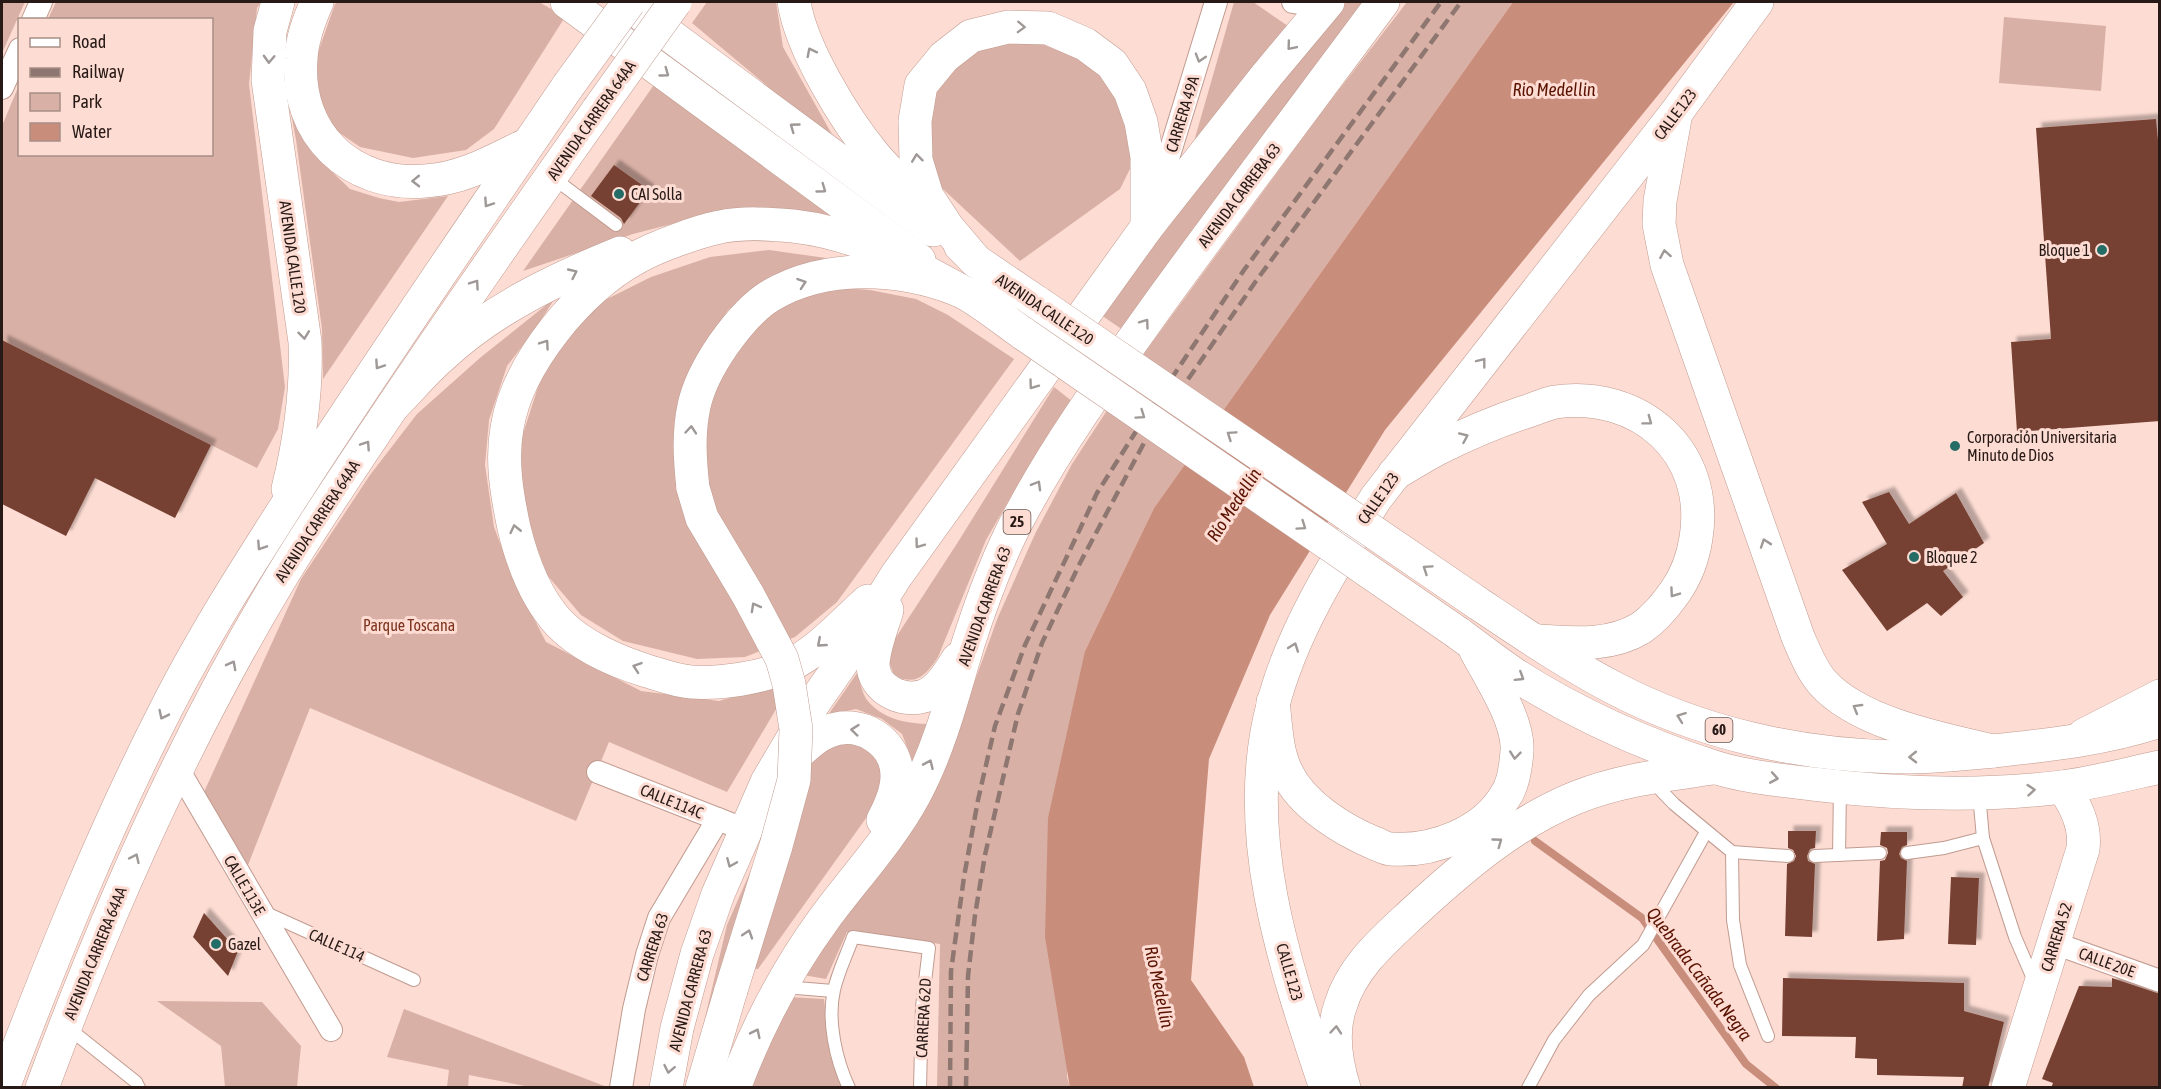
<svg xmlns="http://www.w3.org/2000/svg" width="2161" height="1089" viewBox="0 0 2161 1089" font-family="'Asap Condensed',sans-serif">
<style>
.green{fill:#d9b0a5}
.water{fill:#c98d7c}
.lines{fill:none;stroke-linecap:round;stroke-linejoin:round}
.stream{stroke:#c98d7c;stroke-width:8}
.building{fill:#764132;filter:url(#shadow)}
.lane-casing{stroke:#c19b90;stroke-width:14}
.street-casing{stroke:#c19b90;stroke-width:24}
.secondary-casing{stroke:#c19b90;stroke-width:34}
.primary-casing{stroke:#c19b90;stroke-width:34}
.highway-casing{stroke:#c19b90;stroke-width:34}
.lane{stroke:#fff;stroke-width:12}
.street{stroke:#fff;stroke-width:22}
.secondary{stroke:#fff;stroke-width:33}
.primary{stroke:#fff;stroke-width:33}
.highway{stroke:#fff;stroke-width:33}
.rail{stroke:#8e7771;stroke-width:4.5;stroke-dasharray:12 6;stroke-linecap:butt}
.primary-bridge-casing{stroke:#c19b90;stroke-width:34;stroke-linecap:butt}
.highway-bridge-casing{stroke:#c19b90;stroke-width:34;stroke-linecap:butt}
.primary-bridge{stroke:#fff;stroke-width:33}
.highway-bridge{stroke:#fff;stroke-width:33}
.oneway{stroke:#9e9896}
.poi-dot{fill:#246d67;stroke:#fddcd3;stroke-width:2}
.labels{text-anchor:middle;stroke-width:6;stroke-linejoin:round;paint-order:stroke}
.shield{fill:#fddcd3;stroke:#67544e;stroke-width:1.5}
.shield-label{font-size:15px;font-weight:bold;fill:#271915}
.street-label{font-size:16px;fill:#271915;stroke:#fddcd3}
.poi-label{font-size:16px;fill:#271915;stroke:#fddcd3;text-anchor:start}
.park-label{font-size:16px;fill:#7c321d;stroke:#fddcd3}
.water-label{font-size:18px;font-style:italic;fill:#5a1200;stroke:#fddcd3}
</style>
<defs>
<filter id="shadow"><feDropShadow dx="5.5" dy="-5.5" stdDeviation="1.5" flood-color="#0004"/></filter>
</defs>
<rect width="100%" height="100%" fill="#fddcd3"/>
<!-- green -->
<g class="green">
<path d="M 2,2 L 25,2 L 2,53 Z"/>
<path d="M 56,2 L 261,2 L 257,8 L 249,84 L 285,387 L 278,429 L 257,468 L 2,340 L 2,126 L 19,85 L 20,154 L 212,154 L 212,20 L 48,19 Z"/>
<path d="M 338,2 L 539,2 L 565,17 L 494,129 L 466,150 L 413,158 L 360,147 L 331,127 L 315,93 L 317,55 L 335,4 Z"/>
<path d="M 707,2 L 776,2 L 783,47 L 838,145 L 692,23 Z"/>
<path d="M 1234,2 L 1253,2 L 1288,26 L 1193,145 Z"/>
<path d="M 1344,2 L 1366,2 L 1123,330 L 1101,315 L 1269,95 Z"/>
<path d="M 1407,2 L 1513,2 L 1154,508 L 1085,651 L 1067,1077 L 1070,1087 L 937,1087 L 940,944 L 847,932 L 826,979 L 803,975 L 952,744 L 998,617 L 1035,534 L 1072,464 L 1145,352 L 1318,117 Z"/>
<path d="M 2004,17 L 2106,26 L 2101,91 L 1999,83 Z"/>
<path d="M 1026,41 L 1063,48 L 1091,65 L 1117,95 L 1135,159 L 1120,189 L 1020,261 L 929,176 L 928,126 L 936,86 L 959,62 L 985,47 Z"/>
<path d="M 283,70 L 305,129 L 327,167 L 350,189 L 379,198 L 399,202 L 448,196 L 323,379 L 322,329 L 296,140 Z"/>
<path d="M 656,82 L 855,226 L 699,217 L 633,234 L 523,271 Z"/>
<path d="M 769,250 L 826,258 L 768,281 L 728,310 L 700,353 L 707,395 L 753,325 L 799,298 L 843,288 L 870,290 L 916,299 L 948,315 L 1014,359 L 837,602 L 795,637 L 745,657 L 697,659 L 623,641 L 581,615 L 547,575 L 524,513 L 520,443 L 539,384 L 568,334 L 603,301 L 651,277 L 710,257 Z"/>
<path d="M 555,298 L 536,328 L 507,366 L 489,420 L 485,465 L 494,527 L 514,580 L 546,642 L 641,691 L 719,701 L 794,679 L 727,792 L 609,742 L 576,821 L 310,708 L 246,870 L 204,792 L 301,579 L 370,475 L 417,414 L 481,357 Z"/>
<path d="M 1054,387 L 1073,402 L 1019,483 L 986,540 L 938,657 C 926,675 916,687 894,675 L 889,662 L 889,648 L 958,542 Z"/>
<path d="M 857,673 C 860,681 862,693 867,700 C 883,719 904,723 927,724 L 914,765 L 902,734 L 882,719 L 856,709 L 828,715 Z"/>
<path d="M 831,740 L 866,744 L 886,775 L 869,814 L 758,969 L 726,965 L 695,1060 L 727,925 L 782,799 L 809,755 Z"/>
<path d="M 790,997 L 824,999 L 830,1055 L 843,1087 L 750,1088 Z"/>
<path d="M 157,1001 L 262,1002 L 301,1046 L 297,1087 L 225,1087 L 221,1046 Z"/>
<path d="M 404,1009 L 607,1087 L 530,1087 L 469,1075 L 468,1087 L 447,1087 L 449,1070 L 387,1057 Z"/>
</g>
<!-- water -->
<path class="water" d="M 1513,2 L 1734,2 L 1385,430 L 1270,615 L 1209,759 L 1191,980 L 1244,1057 L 1254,1087 L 1070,1088 L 1045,937 L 1048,818 L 1085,651 L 1154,508 Z"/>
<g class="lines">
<!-- stream -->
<path class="stream" d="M 1535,841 L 1642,918 L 1746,1064 L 1776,1088"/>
</g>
<!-- building -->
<g class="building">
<path d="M 2156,119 L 2160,162 L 2160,421 L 2017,432 L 2011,342 L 2051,339 L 2036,128 Z"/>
<path d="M 614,165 L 649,190 L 624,224 L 621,218 L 591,196 Z"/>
<path d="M 2,340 L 211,445 L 175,518 L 95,478 L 66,536 L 2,504 Z"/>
<path d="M 1889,492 L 1909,524 L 1956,493 L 1984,543 L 1943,571 L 1963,597 L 1941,616 L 1927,603 L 1887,631 L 1842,570 L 1887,544 L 1862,502 Z"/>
<path d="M 1788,831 L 1816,831 L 1815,848 L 1810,849 L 1807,856 L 1808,861 L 1815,864 L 1812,937 L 1785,936 L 1787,864 L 1794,861 L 1796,856 L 1793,850 L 1788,848 Z"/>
<path d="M 1881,832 L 1907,832 L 1907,845 L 1902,847 L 1899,854 L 1901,858 L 1907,861 L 1904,939 L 1877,941 L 1880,861 L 1885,860 L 1888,853 L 1887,848 L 1880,845 Z"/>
<path d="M 1951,877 L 1979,878 L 1976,945 L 1948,944 Z"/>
<path d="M 204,913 L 238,951 L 228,976 L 193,937 Z"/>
<path d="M 1783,978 L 1964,983 L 1964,1011 L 2004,1022 L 1988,1088 L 1962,1088 L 1964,1077 L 1877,1075 L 1877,1059 L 1855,1058 L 1856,1037 L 1782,1036 Z"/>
<path d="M 2112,978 L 2160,994 L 2160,1088 L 2051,1088 L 2053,1083 L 2042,1079 L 2079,986 L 2112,987 Z"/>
</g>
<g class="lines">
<!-- lane casing -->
<g class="lane-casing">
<g id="lane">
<path d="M 552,177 L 616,225"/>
<path d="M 1652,781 L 1674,804 L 1732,852 L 1788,856"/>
<path d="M 1979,794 L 1983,838 L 2015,937 L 2035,983"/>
<path d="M 1732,852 L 1733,920 L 1740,965 L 1768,1036"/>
<path d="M 1907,853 L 1944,848 L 1983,838"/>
<path d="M 1839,855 L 1840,788"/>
<path d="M 1815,856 L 1880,853"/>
<path d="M 266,913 L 414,980"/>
<path d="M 784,987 L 833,991"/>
<path d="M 67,1027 L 136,1082 L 139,1088"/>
<path d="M 849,1088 C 836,1060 827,1021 834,990 C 838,972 847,954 853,937 L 929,948 L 922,1007 L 920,1088"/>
<path d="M 1528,1088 L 1554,1040 L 1589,995 L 1643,945 L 1706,832"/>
</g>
</g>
<!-- street casing -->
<g class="street-casing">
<g id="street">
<path d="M 1293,2 L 1323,7"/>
<path d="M 33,20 L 41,2"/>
<path d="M 2,88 L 20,49"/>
<path d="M 1154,204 L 1216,2"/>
<path d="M 178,769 L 331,1030"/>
<path d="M 598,772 L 733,825"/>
<path d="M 2054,943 L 2160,981"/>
<path d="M 621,1088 L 634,1009 L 647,955 L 659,918 L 718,819"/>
</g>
</g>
<!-- secondary casing -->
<g class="secondary-casing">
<g id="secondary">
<path d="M 2084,735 L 2160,696"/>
<path d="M 1326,1088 C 1285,966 1239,833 1273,705 C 1292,631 1336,562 1376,498 L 1676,113 L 1757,2"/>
<path d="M 2008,1088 L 2083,849 C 2086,826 2076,806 2063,787"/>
</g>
</g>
<!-- primary casing -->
<g class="primary-casing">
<g id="primary">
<path d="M 278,2 L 270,31 L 268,80 L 305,342 C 307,392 300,440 288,489"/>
<path d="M 317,2 C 309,20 302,38 301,59 C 295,134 351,187 425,181 C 463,179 495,160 528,144"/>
<path d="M 567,2 L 919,260"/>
<path d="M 625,2 L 933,230"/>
<path d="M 3,1088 C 52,959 103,832 166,709 C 206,630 255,555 303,480 C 389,347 479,217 568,86"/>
<path d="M 42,1088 C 107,912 183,740 280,579 C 312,526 347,474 382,422 C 452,317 525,213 598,110"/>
</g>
</g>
<!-- highway casing -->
<g class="highway-casing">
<g id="highway">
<path d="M 794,2 C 801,48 845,120 875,156 C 891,175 910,192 927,210"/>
<path d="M 1676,113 L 1660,201 L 1659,224 L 1667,265 L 1798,637 C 1805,653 1811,669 1822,682 C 1858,723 1941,739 1993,751"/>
<path d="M 960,245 L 976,261 L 1038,303"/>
<path d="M 976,261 L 948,228 L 927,196 L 916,160 L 915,121 L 921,85 L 944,57 L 971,36 L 1008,27 L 1048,28 L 1085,44 L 1112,64 L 1130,91 L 1141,122 L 1147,157 L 1147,227"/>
<path d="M 393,406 C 409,390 424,372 441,357 C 492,309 556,279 620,253"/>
<path d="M 1394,474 C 1408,466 1422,457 1437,449 C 1465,435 1495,422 1525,412 C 1535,409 1545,404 1555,402 C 1639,390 1710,451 1696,538 C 1693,558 1687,575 1675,592 C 1666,605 1654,619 1641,628 C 1610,647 1573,643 1539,641"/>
<path d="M 693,488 C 690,461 688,434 694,406 C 699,383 710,364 723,345 C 735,328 752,307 770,296 C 825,263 898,267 956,289 C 974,295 1006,322 1024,334"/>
<path d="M 868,601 C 843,623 819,651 790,665 C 763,678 720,684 691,682 C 676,681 661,675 647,671 C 618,662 581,646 559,623 C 535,597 522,561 514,528 C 507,495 501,461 507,428 C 517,364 580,288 636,258 C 655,247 699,231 720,227 C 743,222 770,224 793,226 C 856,233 905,260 959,290"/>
<path d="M 1476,602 C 1521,632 1566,663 1614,688 C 1700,733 1798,755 1895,757 C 1928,758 1961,754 1994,751 C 2050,745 2106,739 2160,721"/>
<path d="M 887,610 C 882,627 874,646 873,664 C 873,689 902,703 924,696 C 940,690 949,672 958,659"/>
<path d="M 1458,633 C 1477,647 1496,662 1517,676 C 1577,714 1646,745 1714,767 C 1745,777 1780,780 1813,784 C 1894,794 1980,797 2062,787 C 2094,783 2127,774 2160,767"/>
<path d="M 1273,702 C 1276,725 1276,752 1287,773 C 1302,805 1343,830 1374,843 C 1380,845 1386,849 1391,849 C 1433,852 1484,833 1506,795 C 1513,785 1516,764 1517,751 C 1519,721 1490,677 1476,651"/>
<path d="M 787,764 C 799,753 811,738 827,732 C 859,718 897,741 897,776 C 897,792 890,807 883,820"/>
<path d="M 666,1088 L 677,1028 L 697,954 L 718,894 L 767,782 L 813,704 L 841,664 L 896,576 L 1147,227 L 1267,75 L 1328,2"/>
<path d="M 702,1088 L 731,990"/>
<path d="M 734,1088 C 757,1027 786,971 824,919 C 854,878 891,839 915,794 C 940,747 953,695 968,644 C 983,597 1000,551 1024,508 C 1063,436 1111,371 1158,305 C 1232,203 1308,103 1383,2"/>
<path d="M 1344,1088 C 1336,1062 1331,1033 1340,1007 C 1352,966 1385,939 1415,911 C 1463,867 1514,823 1575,798 C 1619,780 1666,775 1713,768"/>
</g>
</g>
<!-- lane -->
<use href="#lane" class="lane"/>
<!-- street -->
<use href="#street" class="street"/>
<!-- secondary -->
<use href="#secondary" class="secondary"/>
<!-- primary -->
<use href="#primary" class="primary"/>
<!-- highway -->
<use href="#highway" class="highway"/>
<!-- rail -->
<g class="rail">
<path d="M 950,1088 L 951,971 L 964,877 L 978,800 L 995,726 L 1025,645 L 1097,493 L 1135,433 L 1244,270 L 1441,2"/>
<path d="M 966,1088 L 968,976 L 975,915 L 985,855 L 1018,714 L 1042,643 L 1080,563 L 1144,443 L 1256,281 L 1461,2"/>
</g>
<!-- primary-bridge casing -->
<g class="primary-bridge-casing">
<g id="primary-bridge">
<path d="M 568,86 L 629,2"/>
<path d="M 598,110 L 675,2"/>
</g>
</g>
<!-- highway-bridge casing -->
<g class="highway-bridge-casing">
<g id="highway-bridge">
<path d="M 1038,303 L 1476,602"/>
<path d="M 1024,334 L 1458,633"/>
<path d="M 693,488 L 702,518 L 748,595 L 782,659 L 789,684 L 796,729 L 794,780 L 776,846 L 731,990"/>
</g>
</g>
<!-- primary-bridge -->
<use href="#primary-bridge" class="primary-bridge"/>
<!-- highway-bridge -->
<use href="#highway-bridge" class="highway-bridge"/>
</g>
<!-- one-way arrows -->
<defs><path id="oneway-chevron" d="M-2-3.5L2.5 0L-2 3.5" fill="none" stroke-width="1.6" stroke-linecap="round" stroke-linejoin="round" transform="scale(1.5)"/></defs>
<g class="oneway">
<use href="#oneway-chevron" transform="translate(1021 27) rotate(2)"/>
<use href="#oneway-chevron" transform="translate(1291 46) rotate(130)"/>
<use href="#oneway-chevron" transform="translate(811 52) rotate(-117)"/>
<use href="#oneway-chevron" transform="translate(1200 58) rotate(107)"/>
<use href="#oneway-chevron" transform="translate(269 59) rotate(92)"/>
<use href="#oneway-chevron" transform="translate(665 73) rotate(36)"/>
<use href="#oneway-chevron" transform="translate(794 127) rotate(-144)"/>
<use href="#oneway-chevron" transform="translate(917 158) rotate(-97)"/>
<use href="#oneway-chevron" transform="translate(416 181) rotate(179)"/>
<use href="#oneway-chevron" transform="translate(822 189) rotate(36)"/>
<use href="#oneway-chevron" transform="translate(488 203) rotate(124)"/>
<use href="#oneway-chevron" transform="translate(1665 254) rotate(-100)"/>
<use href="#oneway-chevron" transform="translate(573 273) rotate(-25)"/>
<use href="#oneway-chevron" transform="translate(802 283) rotate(-19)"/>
<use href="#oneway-chevron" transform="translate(475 284) rotate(-55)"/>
<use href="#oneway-chevron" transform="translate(1145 323) rotate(-54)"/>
<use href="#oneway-chevron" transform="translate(304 335) rotate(83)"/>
<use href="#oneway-chevron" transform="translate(545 344) rotate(-55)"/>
<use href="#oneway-chevron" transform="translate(1482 362) rotate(-52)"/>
<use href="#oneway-chevron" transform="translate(379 365) rotate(124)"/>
<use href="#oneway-chevron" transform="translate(1033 385) rotate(126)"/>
<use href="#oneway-chevron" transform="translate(1141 415) rotate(35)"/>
<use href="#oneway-chevron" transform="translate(1648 421) rotate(37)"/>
<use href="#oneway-chevron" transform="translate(691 430) rotate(-85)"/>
<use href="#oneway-chevron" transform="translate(1231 435) rotate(-146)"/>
<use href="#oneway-chevron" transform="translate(1464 437) rotate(-24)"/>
<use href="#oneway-chevron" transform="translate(366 445) rotate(-56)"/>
<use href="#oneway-chevron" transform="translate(1037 485) rotate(-60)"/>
<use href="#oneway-chevron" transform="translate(1302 526) rotate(35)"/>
<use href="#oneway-chevron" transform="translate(515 529) rotate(-103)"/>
<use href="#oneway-chevron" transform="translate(1765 543) rotate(-109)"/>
<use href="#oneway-chevron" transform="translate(919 544) rotate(126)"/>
<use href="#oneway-chevron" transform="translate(261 546) rotate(123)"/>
<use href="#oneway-chevron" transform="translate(1427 569) rotate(-146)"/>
<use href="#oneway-chevron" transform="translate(1674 593) rotate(125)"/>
<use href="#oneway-chevron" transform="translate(755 607) rotate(-119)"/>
<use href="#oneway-chevron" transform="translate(821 643) rotate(139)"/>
<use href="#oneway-chevron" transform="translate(1294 647) rotate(-70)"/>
<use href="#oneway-chevron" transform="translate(232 665) rotate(-62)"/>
<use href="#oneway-chevron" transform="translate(637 667) rotate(-161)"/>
<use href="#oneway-chevron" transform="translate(1520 677) rotate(32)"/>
<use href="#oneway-chevron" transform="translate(1857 708) rotate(-150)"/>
<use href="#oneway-chevron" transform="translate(163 715) rotate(116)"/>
<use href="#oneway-chevron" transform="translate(1681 717) rotate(-160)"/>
<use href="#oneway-chevron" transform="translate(855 730) rotate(-174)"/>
<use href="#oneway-chevron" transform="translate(1515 755) rotate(96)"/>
<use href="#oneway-chevron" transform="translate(1913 757) rotate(179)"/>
<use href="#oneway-chevron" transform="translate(929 764) rotate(-66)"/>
<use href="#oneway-chevron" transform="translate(1774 778) rotate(10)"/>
<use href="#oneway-chevron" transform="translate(2031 790) rotate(-5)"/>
<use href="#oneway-chevron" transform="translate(1498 842) rotate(-36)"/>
<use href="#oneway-chevron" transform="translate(135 858) rotate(-65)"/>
<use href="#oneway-chevron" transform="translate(731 863) rotate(113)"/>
<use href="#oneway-chevron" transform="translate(748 934) rotate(-72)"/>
<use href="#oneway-chevron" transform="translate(1336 1030) rotate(-85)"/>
<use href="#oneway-chevron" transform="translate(756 1033) rotate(-64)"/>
<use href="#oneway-chevron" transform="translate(669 1069) rotate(101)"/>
</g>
<!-- markers -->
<g class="poi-dot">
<circle cx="619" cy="194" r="6"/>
<circle cx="2102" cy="250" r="6"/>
<circle cx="1955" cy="446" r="6"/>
<circle cx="1914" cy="557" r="6"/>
<circle cx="216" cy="944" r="6"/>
</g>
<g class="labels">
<!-- shield labels -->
<g class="shield">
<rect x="1003.5" y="510" width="27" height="24" rx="4.5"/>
<rect x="1705.5" y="718" width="27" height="24" rx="4.5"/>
</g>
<g class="shield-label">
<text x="1017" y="527">25</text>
<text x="1719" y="735">60</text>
</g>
<!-- street labels -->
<g class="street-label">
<text transform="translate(1182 114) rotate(-73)" y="6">CARRERA 49A</text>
<text transform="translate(1675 114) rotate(-53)" y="6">CALLE 123</text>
<text transform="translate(591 120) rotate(-55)" y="6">AVENIDA CARRERA 64AA</text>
<text transform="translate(1239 195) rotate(-53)" y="6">AVENIDA CARRERA 63</text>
<text transform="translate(293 257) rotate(82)" y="6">AVENIDA CALLE 120</text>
<text transform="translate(1045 309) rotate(34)" y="6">AVENIDA CALLE 120</text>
<text transform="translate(1378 498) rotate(-55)" y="6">CALLE 123</text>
<text transform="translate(317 521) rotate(-57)" y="6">AVENIDA CARRERA 64AA</text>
<text transform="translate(984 606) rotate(-70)" y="6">AVENIDA CARRERA 63</text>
<text transform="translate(672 801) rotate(22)" y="6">CALLE 114C</text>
<text transform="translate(245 885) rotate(60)" y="6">CALLE 113E</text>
<text transform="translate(2056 937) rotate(-73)" y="6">CARRERA 52</text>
<text transform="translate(337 945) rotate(24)" y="6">CALLE 114</text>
<text transform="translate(652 947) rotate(-72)" y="6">CARRERA 63</text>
<text transform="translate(95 953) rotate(-68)" y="6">AVENIDA CARRERA 64AA</text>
<text transform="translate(2107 962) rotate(20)" y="6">CALLE 20E</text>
<text transform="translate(1290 972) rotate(74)" y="6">CALLE 123</text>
<text transform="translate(690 990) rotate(-75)" y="6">AVENIDA CARRERA 63</text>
<text transform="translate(923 1018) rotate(-87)" y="6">CARRERA 62D</text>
</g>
<!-- poi labels -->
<g class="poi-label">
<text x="631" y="200">CAI Solla</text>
<text x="2090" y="256" text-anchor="end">Bloque 1</text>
<text x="1967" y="443">Corporación Universitaria<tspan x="1967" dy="18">Minuto de Dios</tspan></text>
<text x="1926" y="563">Bloque 2</text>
<text x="228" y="950">Gazel</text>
</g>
<!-- park labels -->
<g class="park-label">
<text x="409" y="631">Parque Toscana</text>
</g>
<!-- water labels -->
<g class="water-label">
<text x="1554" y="96">Rio Medellin</text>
<text transform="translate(1234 505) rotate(-57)" y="6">Río Medellín</text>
<text transform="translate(1699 974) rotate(53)" y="6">Quebrada Cañada Negra</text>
<text transform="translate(1159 987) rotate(78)" y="6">Río Medellín</text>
</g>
</g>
<!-- border -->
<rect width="2161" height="1089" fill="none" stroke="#271915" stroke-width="6"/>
<!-- legend -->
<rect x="18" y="18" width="195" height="138" fill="#fddcd3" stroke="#a78e87" stroke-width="1.5"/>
<rect x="30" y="38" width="30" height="9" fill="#ffffff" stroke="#a78e87" stroke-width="1.5"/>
<text x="72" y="48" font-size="18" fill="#271915">Road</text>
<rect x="30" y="68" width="30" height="9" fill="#8e7771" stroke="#a78e87" stroke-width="1.5"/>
<text x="72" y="78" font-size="18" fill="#271915">Railway</text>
<rect x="30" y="93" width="30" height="18" fill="#d9b0a5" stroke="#a78e87" stroke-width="1.5"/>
<text x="72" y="108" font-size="18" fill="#271915">Park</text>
<rect x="30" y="123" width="30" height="18" fill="#c98d7c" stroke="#a78e87" stroke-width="1.5"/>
<text x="72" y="138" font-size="18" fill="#271915">Water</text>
</svg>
